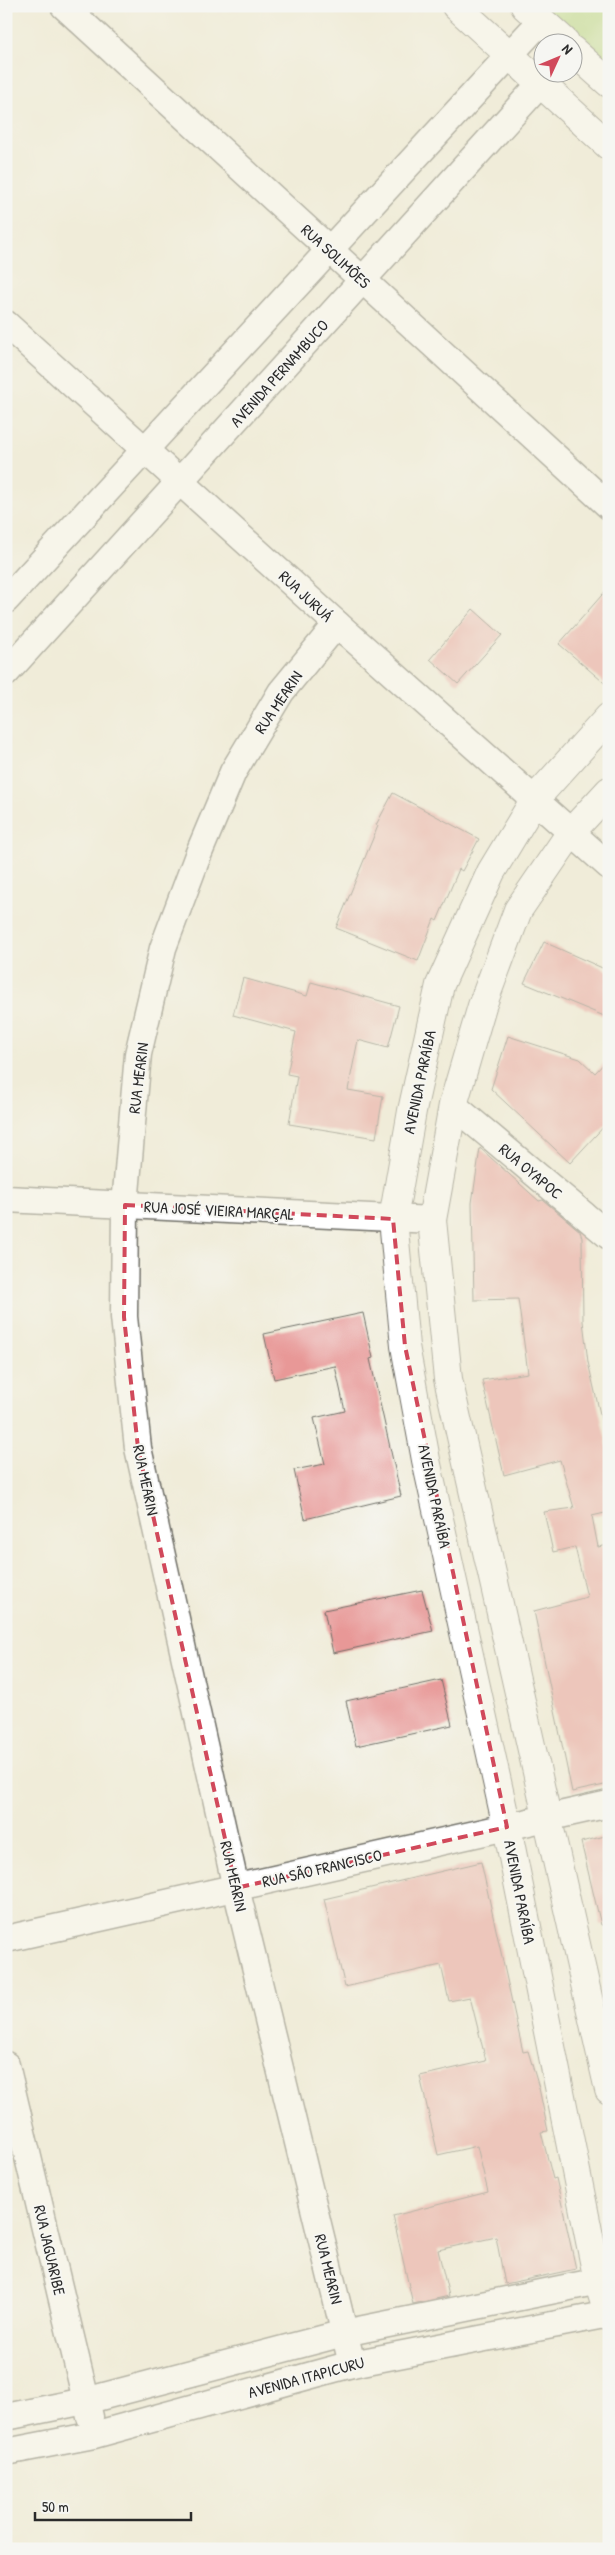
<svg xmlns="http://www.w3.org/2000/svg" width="615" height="2555" viewBox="0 0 615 2555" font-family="'Patrick Hand',sans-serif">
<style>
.green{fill:#b4d780;stroke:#708156}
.building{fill:#e89897}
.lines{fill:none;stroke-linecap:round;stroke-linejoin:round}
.minor-casing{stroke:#706f68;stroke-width:29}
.major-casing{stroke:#706f68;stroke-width:30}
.minor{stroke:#fff;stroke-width:26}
.major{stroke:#fff;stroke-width:28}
.marked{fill:none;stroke:#d1495b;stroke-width:4;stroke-dasharray:10 6;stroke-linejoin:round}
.labels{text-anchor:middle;stroke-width:4;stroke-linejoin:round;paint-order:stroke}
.street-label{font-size:16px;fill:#2b2b2b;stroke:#f6f6f2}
</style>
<rect width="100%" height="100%" fill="#f6f6f2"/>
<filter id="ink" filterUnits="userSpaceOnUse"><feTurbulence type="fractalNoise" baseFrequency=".02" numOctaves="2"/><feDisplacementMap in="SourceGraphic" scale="10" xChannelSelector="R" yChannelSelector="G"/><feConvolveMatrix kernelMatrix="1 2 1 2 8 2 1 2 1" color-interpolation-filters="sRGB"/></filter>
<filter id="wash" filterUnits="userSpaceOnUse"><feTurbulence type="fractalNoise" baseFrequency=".0096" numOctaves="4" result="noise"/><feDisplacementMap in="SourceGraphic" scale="20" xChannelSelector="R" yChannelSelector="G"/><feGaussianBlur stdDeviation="1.12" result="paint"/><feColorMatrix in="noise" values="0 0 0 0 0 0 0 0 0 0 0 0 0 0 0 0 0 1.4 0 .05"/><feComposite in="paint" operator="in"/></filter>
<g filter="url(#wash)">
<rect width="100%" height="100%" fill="#f0ecd9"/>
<!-- green -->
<path class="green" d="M 534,6 L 609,6 L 609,74 Z"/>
<g id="blocks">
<!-- building -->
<g class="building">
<path d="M 609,587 L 609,687 L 559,644 Z"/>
<path d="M 473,609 L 502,635 L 458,684 L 430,659 Z"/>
<path d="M 393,793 L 479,839 L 462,871 L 459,869 L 437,921 L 434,919 L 418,961 L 336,928 L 378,826 L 376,825 Z"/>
<path d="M 544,942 L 609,971 L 609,1018 L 524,983 Z"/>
<path d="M 243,978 L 307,996 L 311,982 L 399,1006 L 388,1048 L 358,1040 L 348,1090 L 383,1096 L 376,1138 L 289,1124 L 297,1076 L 287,1074 L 296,1032 L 233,1015 Z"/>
<path d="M 508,1036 L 580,1059 L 595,1073 L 609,1058 L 609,1121 L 570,1163 L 491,1089 Z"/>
<path d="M 480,1148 L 539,1201 L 543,1200 L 580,1231 L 582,1238 L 583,1321 L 588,1362 L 609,1453 L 609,1512 L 592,1516 L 598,1547 L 609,1545 L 609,1784 L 572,1792 L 534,1611 L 587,1597 L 575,1547 L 553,1552 L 544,1512 L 574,1508 L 560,1460 L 504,1475 L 482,1380 L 528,1373 L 518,1299 L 474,1300 L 472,1203 Z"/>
<path d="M 363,1313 L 373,1358 L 370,1359 L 401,1496 L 305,1519 L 294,1470 L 325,1464 L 314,1418 L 345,1411 L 335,1366 L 274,1379 L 264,1334 Z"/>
<path d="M 422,1590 L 433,1631 L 333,1653 L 324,1610 Z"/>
<path d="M 441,1680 L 452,1725 L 356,1746 L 346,1701 Z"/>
<path d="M 609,1835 L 609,1924 L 601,1925 L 581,1842 Z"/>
<path d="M 481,1862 L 523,2052 L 528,2051 L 539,2088 L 548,2131 L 541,2132 L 553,2179 L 556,2178 L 576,2269 L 505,2284 L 496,2237 L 438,2250 L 449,2296 L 413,2304 L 393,2216 L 488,2192 L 477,2146 L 438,2155 L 420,2076 L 486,2061 L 470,1997 L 449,2001 L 441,1965 L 345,1987 L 324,1899 Z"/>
</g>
</g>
</g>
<g filter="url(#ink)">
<use href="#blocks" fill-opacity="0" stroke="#706f68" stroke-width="1"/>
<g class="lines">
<!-- minor casing -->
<g class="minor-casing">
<g id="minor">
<path d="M 64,6 L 609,506"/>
<path d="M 6,324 L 337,624 L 609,866"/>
<path d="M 6,600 L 541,21"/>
<path d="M 337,624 L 281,692 L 233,772 L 198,855 L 163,948 L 138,1054 L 125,1205 L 124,1317 L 138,1448 L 236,1888 L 352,2364"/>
<path d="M 6,673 L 551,72"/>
<path d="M 453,1105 L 609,1236"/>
<path d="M 6,1199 L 432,1220"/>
<path d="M 6,1939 L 609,1804"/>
<path d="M 6,2065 L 90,2417"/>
<path d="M 6,2417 L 85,2401 L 344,2333 L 609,2279"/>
<path d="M 6,2452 L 94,2435 L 352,2364 L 609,2314"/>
</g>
</g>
<!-- major casing -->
<g class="major-casing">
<g id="major">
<path d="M 456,6 L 609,146"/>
<path d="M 525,6 L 565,42"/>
<path d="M 572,50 L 609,83"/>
<path d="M 609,717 L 535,799 L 491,872 L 440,985 L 412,1111 L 393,1219 L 405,1346 L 426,1460 L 507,1827 L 598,2281 L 609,2317"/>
<path d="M 609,791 L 572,831 L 518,910 L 482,1006 L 453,1105 L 432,1220 L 448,1379 L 609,2090"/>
</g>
</g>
<!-- minor -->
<use href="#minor" class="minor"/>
<!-- major -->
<use href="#major" class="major"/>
</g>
</g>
<!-- marked area -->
<path d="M0 0H615V2555H0ZM 125,1205 L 393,1219 L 405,1346 L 507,1827 L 236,1888 L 138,1448 L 124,1317 Z" fill="#f0ecd9" fill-opacity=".55" fill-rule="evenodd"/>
<path class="marked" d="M 125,1205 L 393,1219 L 405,1346 L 507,1827 L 236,1888 L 138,1448 L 124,1317 Z"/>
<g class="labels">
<!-- street labels -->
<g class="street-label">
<text transform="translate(336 256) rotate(42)" y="6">RUA SOLIMÕES</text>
<text transform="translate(279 373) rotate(-48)" y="6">AVENIDA PERNAMBUCO</text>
<text transform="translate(306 596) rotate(43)" y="6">RUA JURUÁ</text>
<text transform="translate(278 702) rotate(-56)" y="6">RUA MEARIN</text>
<text transform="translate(138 1078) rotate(-83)" y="6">RUA MEARIN</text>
<text transform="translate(419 1082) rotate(-78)" y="6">AVENIDA PARAÍBA</text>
<text transform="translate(531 1171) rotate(40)" y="6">RUA OYAPOC</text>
<text transform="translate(219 1210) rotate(3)" y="6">RUA JOSÉ VIEIRA MARÇAL</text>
<text transform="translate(146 1480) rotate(78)" y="6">RUA MEARIN</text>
<text transform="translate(435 1496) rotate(78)" y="6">AVENIDA PARAÍBA</text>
<text transform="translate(322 1868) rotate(-13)" y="6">RUA SÃO FRANCISCO</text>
<text transform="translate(234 1876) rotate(77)" y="6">RUA MEARIN</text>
<text transform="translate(520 1892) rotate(79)" y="6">AVENIDA PARAÍBA</text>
<text transform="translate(50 2250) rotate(77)" y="6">RUA JAGUARIBE</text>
<text transform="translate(329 2269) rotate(76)" y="6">RUA MEARIN</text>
<text transform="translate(306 2377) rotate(-15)" y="6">AVENIDA ITAPICURU</text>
</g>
</g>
<!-- margin -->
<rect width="615" height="2555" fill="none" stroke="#f6f6f2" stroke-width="25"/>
<!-- north arrow -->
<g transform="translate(558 58) rotate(46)"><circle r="24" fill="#f6f6f2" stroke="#a5a5a2"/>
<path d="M0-4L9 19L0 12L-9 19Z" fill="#d1495b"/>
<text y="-8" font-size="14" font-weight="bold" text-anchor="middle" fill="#2b2b2b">N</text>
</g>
<!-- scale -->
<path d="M35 2512v8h156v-8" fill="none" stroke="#2b2b2b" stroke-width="2.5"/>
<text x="42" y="2512" font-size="15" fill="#2b2b2b" stroke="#f6f6f2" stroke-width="4" paint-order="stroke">50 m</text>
</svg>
